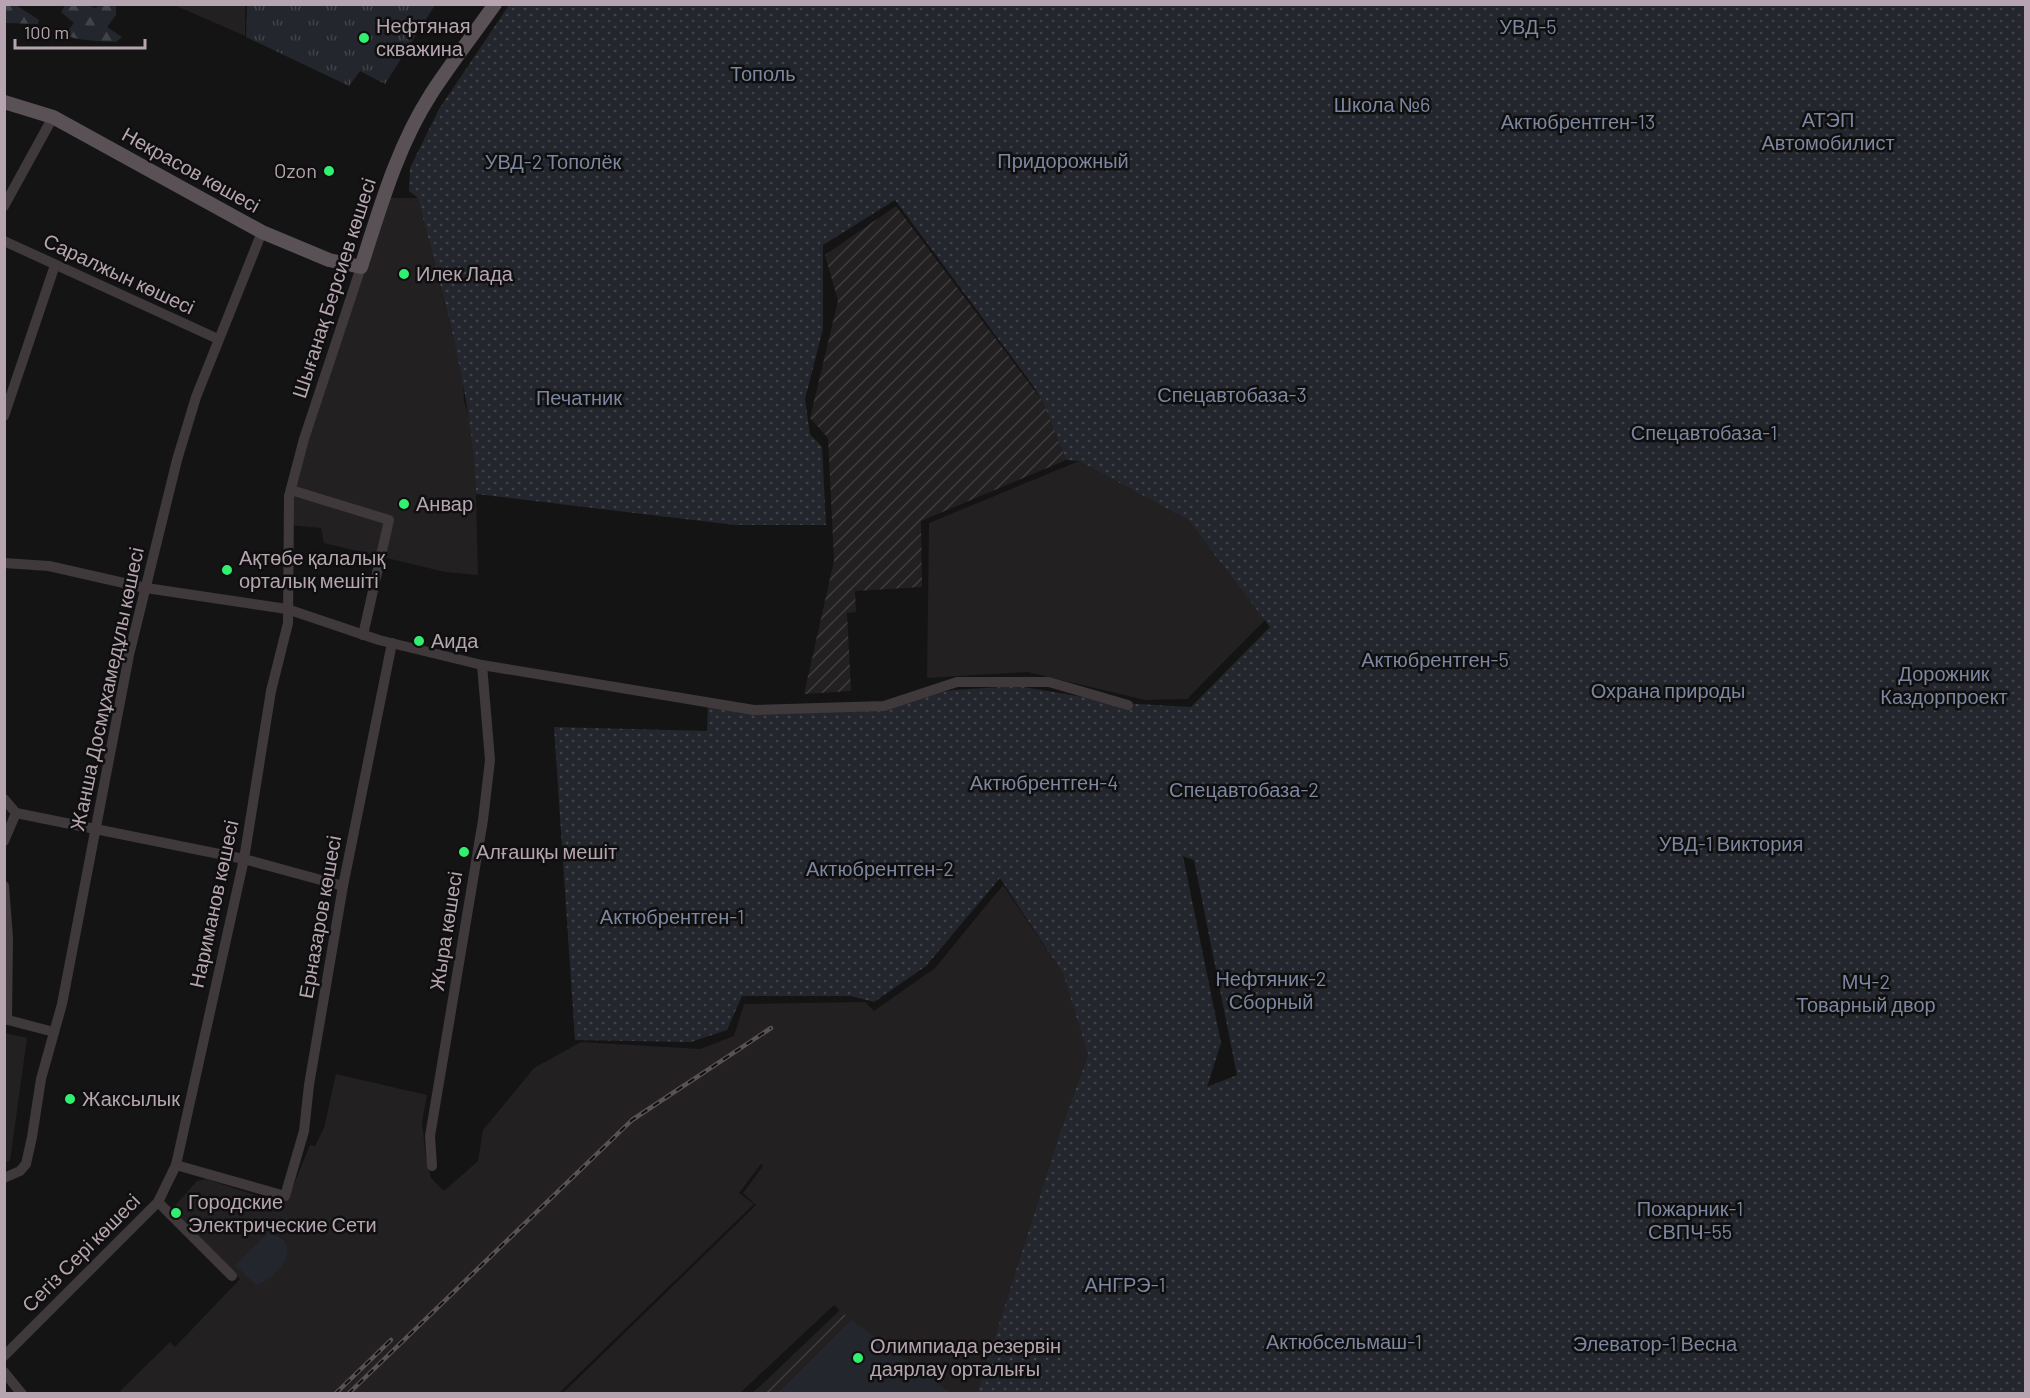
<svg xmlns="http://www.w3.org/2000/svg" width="2030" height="1398" viewBox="0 0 2030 1398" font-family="Barlow,sans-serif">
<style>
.built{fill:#222020}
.industrial{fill:url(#industrial-furrows)}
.grass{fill:#24262d}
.forest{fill:url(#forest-firs)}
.park{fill:url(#park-tufts)}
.garden{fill:url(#garden-dots);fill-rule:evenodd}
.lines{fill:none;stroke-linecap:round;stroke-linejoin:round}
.minor{stroke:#3f393c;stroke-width:10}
.major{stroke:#595155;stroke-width:14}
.rail-casing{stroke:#595156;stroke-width:4.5}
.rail{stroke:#100f0f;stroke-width:2;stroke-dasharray:7;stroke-linecap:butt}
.poi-dot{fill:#31ef6f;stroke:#100f0f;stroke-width:2}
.labels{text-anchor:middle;stroke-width:5;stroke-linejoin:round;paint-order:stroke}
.poi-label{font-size:20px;fill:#b6a5b0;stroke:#100f0f;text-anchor:start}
.park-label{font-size:20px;fill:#7c86a0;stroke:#100f0f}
.street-label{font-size:20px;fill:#b6a5b0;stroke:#100f0f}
</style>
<defs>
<pattern id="industrial-furrows" width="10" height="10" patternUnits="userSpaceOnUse" patternTransform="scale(1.5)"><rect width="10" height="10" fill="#222020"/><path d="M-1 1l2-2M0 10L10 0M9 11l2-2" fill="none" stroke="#403d3e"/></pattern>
<pattern id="forest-firs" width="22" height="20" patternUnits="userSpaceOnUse" patternTransform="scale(1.5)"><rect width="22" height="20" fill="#24262d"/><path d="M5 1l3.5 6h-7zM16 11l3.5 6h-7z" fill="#424249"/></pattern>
<pattern id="park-tufts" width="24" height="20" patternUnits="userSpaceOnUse" patternTransform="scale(1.5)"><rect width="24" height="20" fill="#24262d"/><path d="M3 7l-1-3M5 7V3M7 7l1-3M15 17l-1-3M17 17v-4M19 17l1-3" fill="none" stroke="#424249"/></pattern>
<pattern id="garden-dots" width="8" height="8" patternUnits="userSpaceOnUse" patternTransform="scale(1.5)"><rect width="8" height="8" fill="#24262d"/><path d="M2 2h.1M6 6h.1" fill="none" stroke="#424249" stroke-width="1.8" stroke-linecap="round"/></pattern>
</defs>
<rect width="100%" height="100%" fill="#151414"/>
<!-- built -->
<g class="built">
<path d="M 174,5 L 245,5 L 245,36 L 236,32 Z"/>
<path d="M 383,198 L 418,198 L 463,377 L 464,401 L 471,423 L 475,453 L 478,575 L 445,572 L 324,543 L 321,528 L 288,525 L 291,490 Z"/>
<path d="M 1079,461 L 1188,520 L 1265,620 L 1187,699 L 1145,700 L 1028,672 L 927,678 L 929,523 Z"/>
<path d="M 1003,885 L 1063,974 L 1088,1055 L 1060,1132 L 977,1393 L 952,1393 L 849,1320 L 834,1305 L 740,1393 L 563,1393 L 756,1205 L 743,1193 L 763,1166 L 761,1164 L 739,1193 L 754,1204 L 559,1393 L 123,1394 L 120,1391 L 170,1342 L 175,1347 L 240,1279 L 169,1212 L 197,1181 L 206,1179 L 282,1204 L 288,1199 L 310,1145 L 315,1146 L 324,1128 L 336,1074 L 427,1095 L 422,1122 L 426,1158 L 431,1178 L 444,1191 L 478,1161 L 483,1130 L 534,1068 L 581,1042 L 700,1049 L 734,1036 L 744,1004 L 865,1002 L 874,1011 L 935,968 Z"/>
<path d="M 5,1033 L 27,1038 L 10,1161 L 5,1162 Z"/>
</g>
<!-- industrial -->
<g class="industrial">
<path d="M 896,206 L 1044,403 L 1066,460 L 921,521 L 922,587 L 855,591 L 856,612 L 847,613 L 851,691 L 804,694 L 834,561 L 828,438 L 810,418 L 838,301 L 825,255 Z"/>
<path d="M 840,1310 L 851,1320 L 777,1393 L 752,1394 Z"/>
</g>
<!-- grass -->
<g class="grass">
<path d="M 269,1232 C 274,1235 286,1239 287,1246 C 291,1262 269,1282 256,1285 L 235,1265 Z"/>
<path d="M 851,1320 L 952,1393 L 777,1393 Z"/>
</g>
<!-- forest -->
<g class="forest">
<path d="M 5,4 L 16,5 L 39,20 L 38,24 L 5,23 Z"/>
<path d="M 65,5 L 88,5 L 95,8 L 101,5 L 116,5 L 116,15 L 107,27 L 122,37 L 116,42 C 101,41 81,41 68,36 L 67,32 L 74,23 L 61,12 Z"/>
</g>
<!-- park -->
<path class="park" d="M 247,5 L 247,4 L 435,5 L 385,84 L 360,71 L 349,86 L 246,37 Z"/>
<!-- garden -->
<path class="garden" d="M 509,5 L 2025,5 L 2025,1393 L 977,1393 L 1060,1132 L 1088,1055 L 1063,974 L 1000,878 L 926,966 L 874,1002 L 851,996 L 742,996 L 727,1030 L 691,1042 L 575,1040 L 554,727 L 707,731 L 708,703 L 754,710 L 879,705 L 954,690 L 1017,686 L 1120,703 L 1191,707 L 1270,627 L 1188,520 L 1079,461 L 1066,460 L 1044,404 L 1034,387 L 895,200 L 823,245 L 823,329 L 805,399 L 810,434 L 822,447 L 826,525 L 735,525 L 476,494 C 473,393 442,296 418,198 L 409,191 L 410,168 L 439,109 ZM 1183,856 L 1194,860 L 1237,1075 L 1207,1087 L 1221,1043 Z"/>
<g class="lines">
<!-- minor -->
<g class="minor">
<path d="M 4,206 L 53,117"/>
<path d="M 4,241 L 218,339"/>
<path d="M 4,416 L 55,265"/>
<path d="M 291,490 L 389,520 L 363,635"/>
<path d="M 4,563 L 49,566 L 146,588 L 287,609 L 379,640 L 482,665 L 754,710 L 884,706 L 957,682 L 1049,682 L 1128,705"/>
<path d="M 4,799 L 16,813"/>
<path d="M 16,813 L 244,859 L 343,886"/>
<path d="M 4,841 L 16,813"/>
<path d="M 4,886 L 8,938 L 7,1019"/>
<path d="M 4,1019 L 54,1032"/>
<path d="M 176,1165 L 285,1196 L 304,1131 L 309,1085 L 343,886 L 392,643"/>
<path d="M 432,1166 L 430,1136 L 483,820 L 490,760 L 482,665"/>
<path d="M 4,1178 L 20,1171 L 26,1164 L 32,1137 L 41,1079 L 62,1004 L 129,655 L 177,460 L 196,397 L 262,232"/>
<path d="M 158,1202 L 232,1276"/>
<path d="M 4,1356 L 158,1202 L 176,1165 L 244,859 L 271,691 L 288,623 L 289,496 L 304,439 L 361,267"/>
<path d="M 4,1372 L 22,1394"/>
</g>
<!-- major -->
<path class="major" d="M 4,102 L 53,117 L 262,232 L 329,260 L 361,267 C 380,208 397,147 431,94 C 451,63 474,34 495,4"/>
<!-- rail casing -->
<g class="rail-casing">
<g id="rail">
<path d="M 335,1394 L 391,1340"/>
<path d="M 348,1394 L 632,1120 L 771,1028"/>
</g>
</g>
<!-- rail -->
<use href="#rail" class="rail"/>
</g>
<!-- markers -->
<g class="poi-dot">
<circle cx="364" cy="38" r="6"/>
<circle cx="329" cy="171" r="6"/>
<circle cx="404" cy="274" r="6"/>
<circle cx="404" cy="504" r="6"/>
<circle cx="227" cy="570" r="6"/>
<circle cx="419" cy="641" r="6"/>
<circle cx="464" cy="852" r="6"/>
<circle cx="70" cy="1099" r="6"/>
<circle cx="176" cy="1213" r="6"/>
<circle cx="858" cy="1358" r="6"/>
</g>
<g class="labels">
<!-- poi labels -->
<g class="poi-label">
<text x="376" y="33">Нефтяная<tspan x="376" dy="23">скважина</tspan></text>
<text x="317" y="178" text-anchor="end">Ozon</text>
<text x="416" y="281">Илек Лада</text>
<text x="416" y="511">Анвар</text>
<text x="239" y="565">Ақтөбе қалалық<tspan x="239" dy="23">орталық мешіті</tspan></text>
<text x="431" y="648">Аида</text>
<text x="476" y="859">Алғашқы мешіт</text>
<text x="82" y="1106">Жаксылык</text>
<text x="188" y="1209">Городские<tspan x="188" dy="23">Электрические Сети</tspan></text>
<text x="870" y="1353">Олимпиада резервін<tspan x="870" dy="23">даярлау орталығы</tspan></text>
</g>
<!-- park labels -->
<g class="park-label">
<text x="1528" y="34">УВД-5</text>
<text x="763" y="81">Тополь</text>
<text x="1382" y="112">Школа №6</text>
<text x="1828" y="127">АТЭП<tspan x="1828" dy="23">Автомобилист</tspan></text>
<text x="1578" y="129">Актюбрентген-13</text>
<text x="1063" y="168">Придорожный</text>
<text x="553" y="169">УВД-2 Тополёк</text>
<text x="1232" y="402">Спецавтобаза-3</text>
<text x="579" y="405">Печатник</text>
<text x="1704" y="440">Спецавтобаза-1</text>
<text x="1435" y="667">Актюбрентген-5</text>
<text x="1944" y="681">Дорожник<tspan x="1944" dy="23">Каздорпроект</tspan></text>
<text x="1668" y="698">Охрана природы</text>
<text x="1044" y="790">Актюбрентген-4</text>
<text x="1244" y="797">Спецавтобаза-2</text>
<text x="1731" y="851">УВД-1 Виктория</text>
<text x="880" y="876">Актюбрентген-2</text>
<text x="672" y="924">Актюбрентген-1</text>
<text x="1271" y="986">Нефтяник-2<tspan x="1271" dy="23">Сборный</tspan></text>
<text x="1866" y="989">МЧ-2<tspan x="1866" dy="23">Товарный двор</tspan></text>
<text x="1690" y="1216">Пожарник-1<tspan x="1690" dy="23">СВПЧ-55</tspan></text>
<text x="1125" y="1292">АНГРЭ-1</text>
<text x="1344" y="1349">Актюбсельмаш-1</text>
<text x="1655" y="1351">Элеватор-1 Весна</text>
</g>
<!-- street labels -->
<g class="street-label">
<text transform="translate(191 170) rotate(29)" y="7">Некрасов көшесі</text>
<text transform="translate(119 274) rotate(25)" y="7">Саралжын көшесі</text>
<text transform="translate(334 288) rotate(-72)" y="7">Шығанақ Берсиев көшесі</text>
<text transform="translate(107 689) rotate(-78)" y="7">Жанша Досмұхамедұлы көшесі</text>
<text transform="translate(214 904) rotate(-78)" y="7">Нариманов көшесі</text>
<text transform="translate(320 917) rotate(-80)" y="7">Ерназаров көшесі</text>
<text transform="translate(446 931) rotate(-81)" y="7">Жыра көшесі</text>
<text transform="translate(81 1253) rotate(-45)" y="7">Сегіз Сері көшесі</text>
</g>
</g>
<!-- border -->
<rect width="2030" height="1398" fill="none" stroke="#b6a5b0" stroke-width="12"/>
<!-- scale -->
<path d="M15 39v9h130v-9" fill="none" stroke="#b6a5b0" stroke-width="3"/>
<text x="24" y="39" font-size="18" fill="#b6a5b0" stroke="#100f0f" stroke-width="4.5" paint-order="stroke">100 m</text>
</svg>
